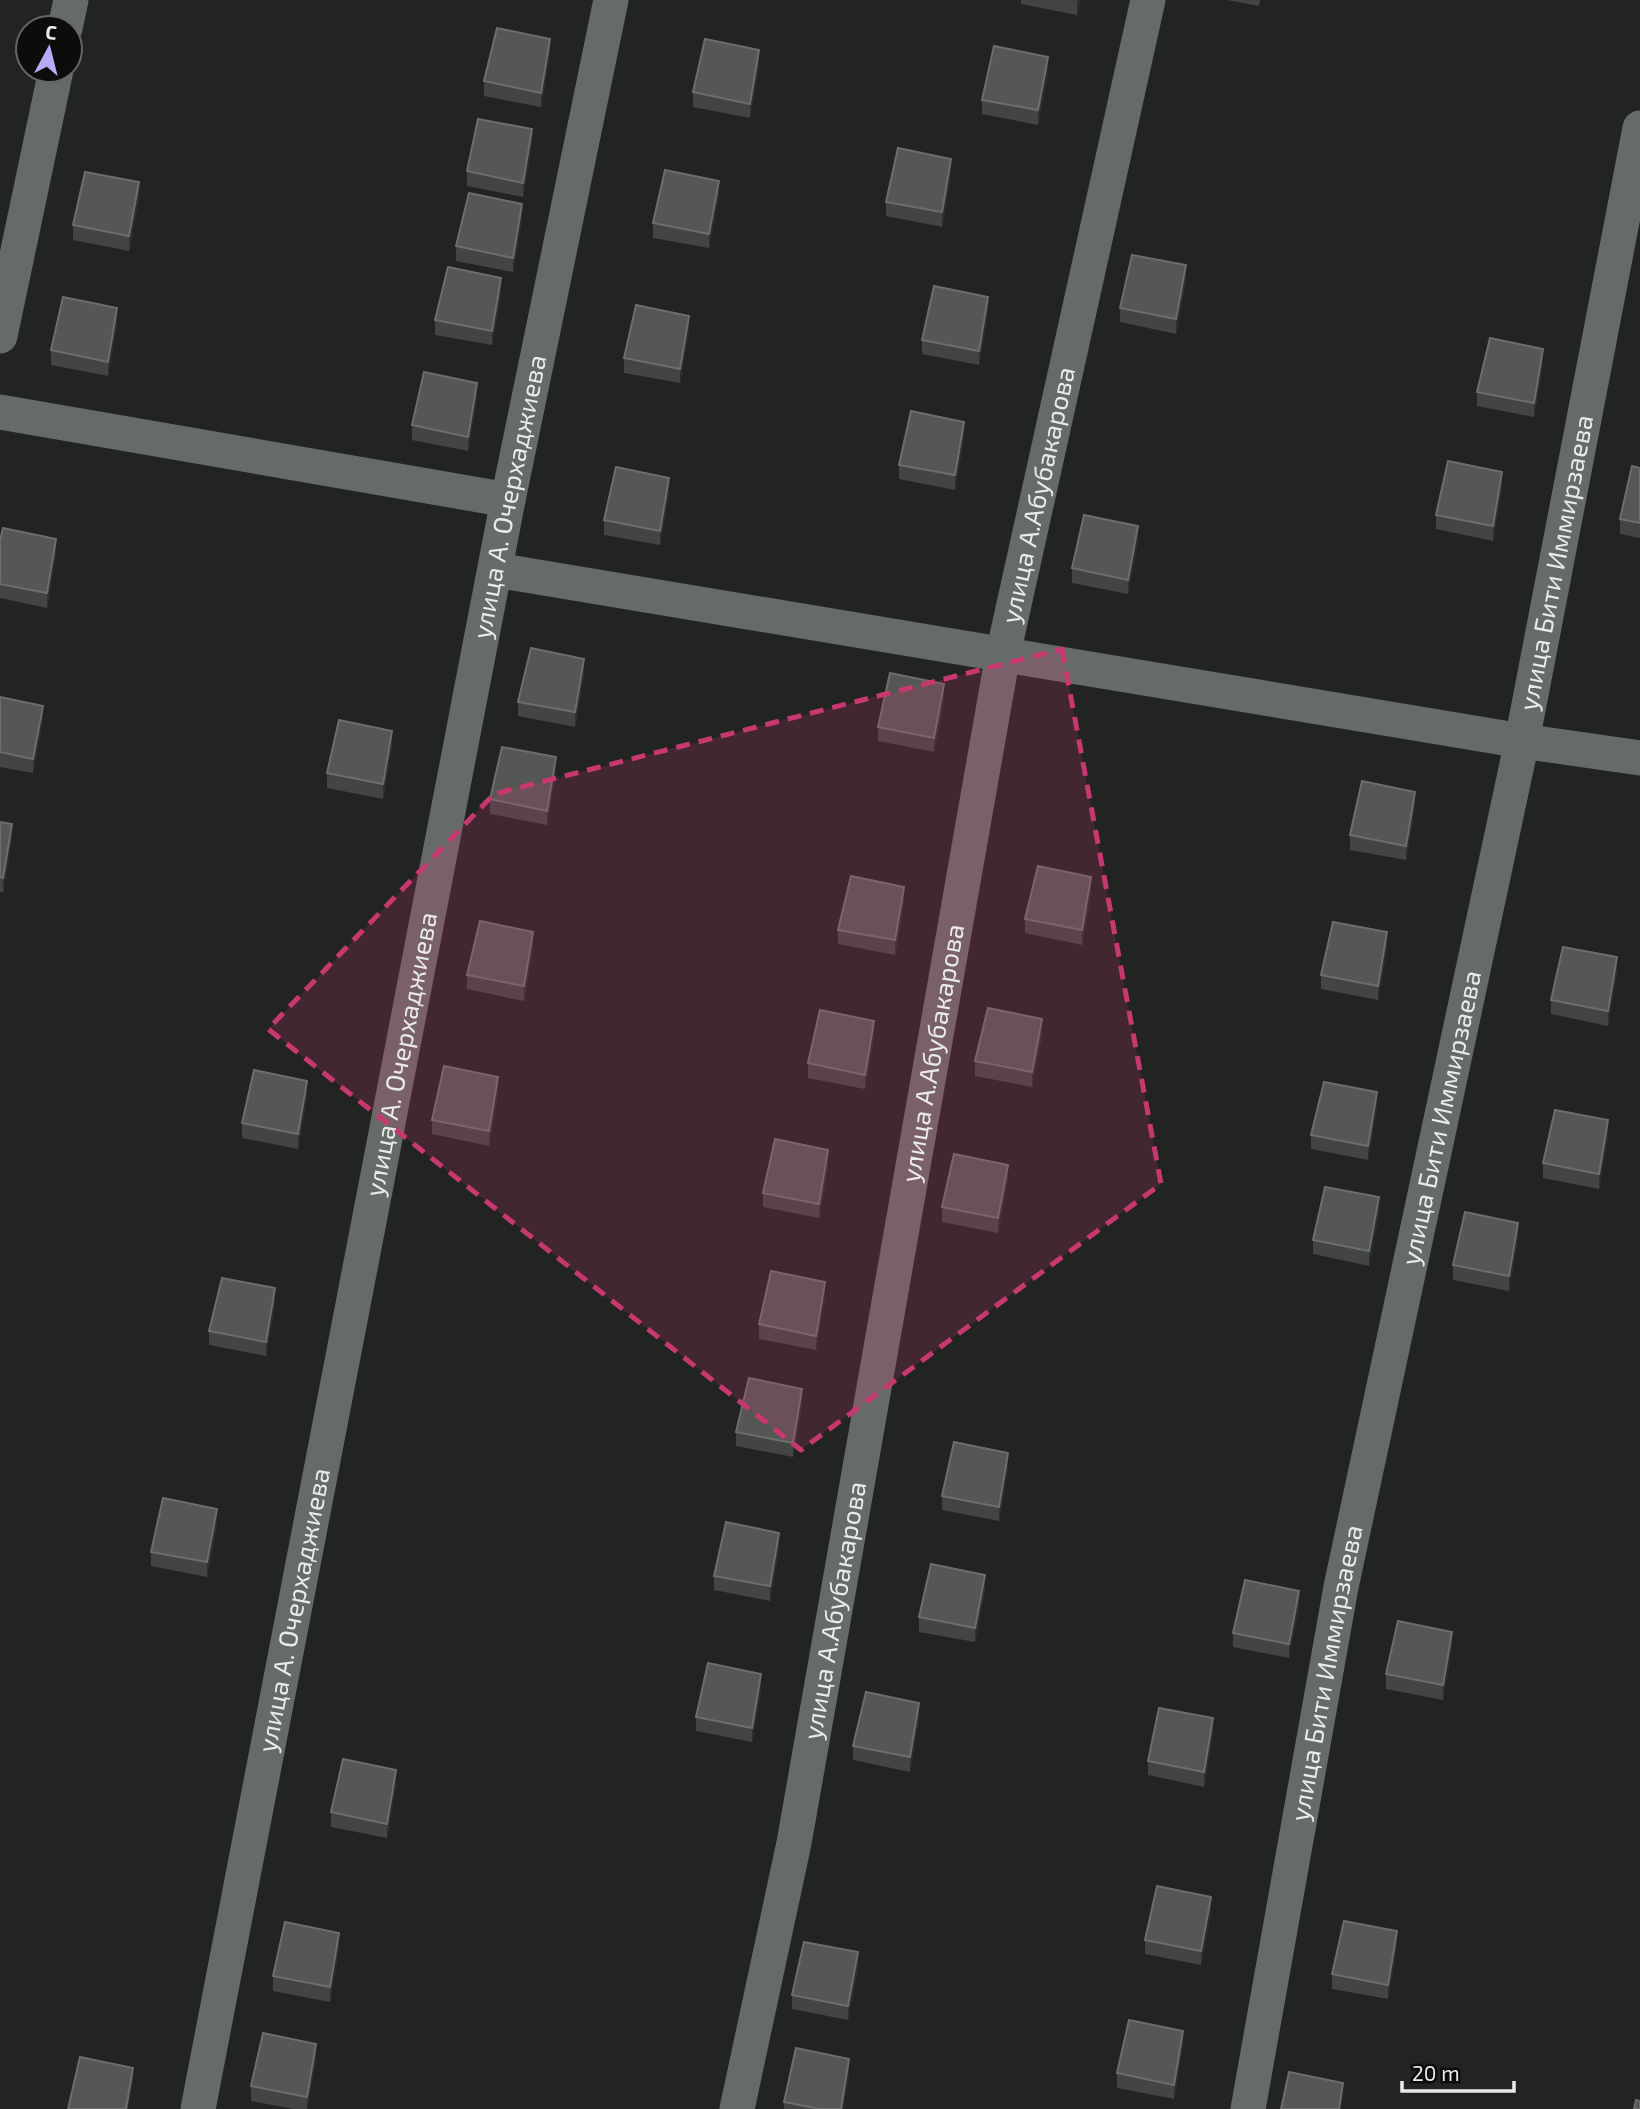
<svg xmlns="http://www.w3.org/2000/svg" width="1640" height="2109" viewBox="0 0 1640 2109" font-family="'Exo 2',sans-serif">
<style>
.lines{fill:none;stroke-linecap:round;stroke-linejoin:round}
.street{stroke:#676b67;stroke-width:35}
.wall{fill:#424542}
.shaded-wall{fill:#2d312d}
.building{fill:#545753;stroke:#6b6e6b;stroke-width:2}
.marked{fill:#c83870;fill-opacity:0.2;stroke:#c83870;stroke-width:5;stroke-dasharray:14 9;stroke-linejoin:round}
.labels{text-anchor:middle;stroke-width:7;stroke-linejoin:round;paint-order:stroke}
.street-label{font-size:26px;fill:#e9ebe8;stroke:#0c0d0b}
</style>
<rect width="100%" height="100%" fill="#212421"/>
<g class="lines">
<!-- street -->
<g class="street">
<path d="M 65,28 L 71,0"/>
<path d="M 0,336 L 56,70"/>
<path d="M 0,412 L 508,500"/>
<path d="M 496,570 L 1522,741 L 1640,758"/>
<path id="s1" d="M 198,2109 L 508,500 L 611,0"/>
<path id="s2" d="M 737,2109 L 794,1843 L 1003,654 L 1148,0"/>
<path id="s3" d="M 1248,2109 L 1341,1587 L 1522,741 L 1640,128"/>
</g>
</g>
<!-- wall -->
<g class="wall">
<path d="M 1021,0 L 1080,0 L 1077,15 L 1021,4 Z"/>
<path d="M 1227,0 L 1260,0 L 1259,6 Z"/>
<path d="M 550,53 L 541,107 L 484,96 L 484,81 Z"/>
<path d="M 759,64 L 750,118 L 693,107 L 693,92 Z"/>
<path d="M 1048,72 L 1038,125 L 982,114 L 982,100 Z"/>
<path d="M 532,143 L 523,197 L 467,186 L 467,171 Z"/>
<path d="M 951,174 L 942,227 L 886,216 L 886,202 Z"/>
<path d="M 719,195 L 709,248 L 653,238 L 653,223 Z"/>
<path d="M 139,197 L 129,251 L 73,240 L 73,225 Z"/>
<path d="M 522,218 L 513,272 L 456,261 L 456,246 Z"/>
<path d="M 1186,280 L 1176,334 L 1120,322 L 1120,308 Z"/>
<path d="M 501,292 L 492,345 L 435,335 L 435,320 Z"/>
<path d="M 988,312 L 979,365 L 922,354 L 922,340 Z"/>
<path d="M 117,323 L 108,376 L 51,365 L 51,350 Z"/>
<path d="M 689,330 L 680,383 L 624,373 L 624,358 Z"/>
<path d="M 1543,364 L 1534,417 L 1477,406 L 1477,392 Z"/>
<path d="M 477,397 L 468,451 L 412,440 L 412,425 Z"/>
<path d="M 964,437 L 955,490 L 899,479 L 899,465 Z"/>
<path d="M 1640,468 L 1640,538 L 1620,534 L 1620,519 Z"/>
<path d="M 1502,487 L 1493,541 L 1436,529 L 1436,515 Z"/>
<path d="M 669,492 L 660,545 L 604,535 L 604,520 Z"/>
<path d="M 1138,540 L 1128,594 L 1072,583 L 1072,568 Z"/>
<path d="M 0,541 L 56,554 L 47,608 L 0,598 Z"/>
<path d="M 584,674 L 575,727 L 518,716 L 518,702 Z"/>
<path d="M 0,697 L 43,720 L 33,773 L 0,767 Z"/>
<path d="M 944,699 L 934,752 L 878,741 L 878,727 Z"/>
<path d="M 392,745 L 383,799 L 327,788 L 327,773 Z"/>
<path d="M 556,771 L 547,825 L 490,814 L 490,799 Z"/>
<path d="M 1415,807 L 1406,860 L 1350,850 L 1350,835 Z"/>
<path d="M 0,822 L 12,839 L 3,892 L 0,892 Z"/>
<path d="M 1091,892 L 1082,945 L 1025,933 L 1025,919 Z"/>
<path d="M 904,902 L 895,955 L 838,944 L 838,930 Z"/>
<path d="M 533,947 L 524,1001 L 467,989 L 467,975 Z"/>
<path d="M 1387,947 L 1378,1000 L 1321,989 L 1321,975 Z"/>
<path d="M 1617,972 L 1608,1026 L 1551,1014 L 1551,1000 Z"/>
<path d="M 1042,1034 L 1032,1087 L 975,1076 L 975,1061 Z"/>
<path d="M 874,1035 L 865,1089 L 808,1078 L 808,1063 Z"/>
<path d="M 498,1092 L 489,1146 L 432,1134 L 432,1120 Z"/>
<path d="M 307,1095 L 298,1149 L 242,1138 L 242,1123 Z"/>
<path d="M 1377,1107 L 1368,1160 L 1311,1149 L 1311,1135 Z"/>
<path d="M 1608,1135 L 1599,1189 L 1543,1178 L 1543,1163 Z"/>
<path d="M 828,1165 L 819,1218 L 763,1207 L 763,1193 Z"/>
<path d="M 1008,1179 L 998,1233 L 942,1222 L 942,1207 Z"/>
<path d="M 1379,1212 L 1369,1266 L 1313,1254 L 1313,1240 Z"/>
<path d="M 1518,1237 L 1509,1291 L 1453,1280 L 1453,1265 Z"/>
<path d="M 825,1296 L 816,1350 L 759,1339 L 759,1324 Z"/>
<path d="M 275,1303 L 266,1356 L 209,1345 L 209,1331 Z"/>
<path d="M 802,1404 L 793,1457 L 736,1446 L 736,1432 Z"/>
<path d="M 1008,1468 L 999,1521 L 942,1510 L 942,1496 Z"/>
<path d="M 217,1524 L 207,1577 L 151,1566 L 151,1552 Z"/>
<path d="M 779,1548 L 770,1601 L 714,1590 L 714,1576 Z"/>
<path d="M 985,1589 L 975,1642 L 919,1632 L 919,1617 Z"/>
<path d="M 1299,1605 L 1289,1658 L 1233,1647 L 1233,1633 Z"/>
<path d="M 1452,1646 L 1443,1700 L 1386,1689 L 1386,1674 Z"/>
<path d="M 761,1689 L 752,1742 L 696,1731 L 696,1717 Z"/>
<path d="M 919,1718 L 910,1772 L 853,1760 L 853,1746 Z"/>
<path d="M 1213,1733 L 1204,1787 L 1148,1775 L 1148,1761 Z"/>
<path d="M 396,1784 L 387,1838 L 331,1827 L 331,1812 Z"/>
<path d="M 1211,1912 L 1201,1965 L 1145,1954 L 1145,1940 Z"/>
<path d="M 1397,1946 L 1388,1999 L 1332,1989 L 1332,1974 Z"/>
<path d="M 339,1948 L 330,2002 L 273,1991 L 273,1976 Z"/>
<path d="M 858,1967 L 848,2020 L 792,2009 L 792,1995 Z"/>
<path d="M 1183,2045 L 1174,2099 L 1117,2088 L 1117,2073 Z"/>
<path d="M 316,2058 L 307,2109 L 294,2109 L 251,2101 L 251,2086 Z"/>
<path d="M 849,2074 L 843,2109 L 784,2109 L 784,2102 Z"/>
</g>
<!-- shaded-wall -->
<g class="shaded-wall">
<path d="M 1077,0 L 1080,0 L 1077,15 Z"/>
<path d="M 550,39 L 550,53 L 541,107 L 541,93 Z"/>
<path d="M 759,50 L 759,64 L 750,118 L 750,104 Z"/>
<path d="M 1048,57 L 1048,72 L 1038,125 L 1038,110 Z"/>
<path d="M 532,129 L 532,143 L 523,197 L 523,183 Z"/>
<path d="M 951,159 L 951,174 L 942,227 L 942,212 Z"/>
<path d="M 719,181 L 719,195 L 709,248 L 709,234 Z"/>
<path d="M 139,182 L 139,197 L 129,251 L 129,236 Z"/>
<path d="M 522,204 L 522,218 L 513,272 L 513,258 Z"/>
<path d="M 1186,265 L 1186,280 L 1176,334 L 1176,319 Z"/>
<path d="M 501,278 L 501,292 L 492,345 L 492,331 Z"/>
<path d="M 988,297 L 988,312 L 979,365 L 979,351 Z"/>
<path d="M 117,308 L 117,323 L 108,376 L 108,362 Z"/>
<path d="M 689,316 L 689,330 L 680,383 L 680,369 Z"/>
<path d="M 1543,349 L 1543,364 L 1534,417 L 1534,403 Z"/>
<path d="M 477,383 L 477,397 L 468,451 L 468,437 Z"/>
<path d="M 964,422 L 964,437 L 955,490 L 955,475 Z"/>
<path d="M 1502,472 L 1502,487 L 1493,541 L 1493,526 Z"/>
<path d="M 669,478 L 669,492 L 660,545 L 660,531 Z"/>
<path d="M 1138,526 L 1138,540 L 1128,594 L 1128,580 Z"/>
<path d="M 56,539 L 56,554 L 47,608 L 47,593 Z"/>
<path d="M 584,659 L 584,674 L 575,727 L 575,712 Z"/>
<path d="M 944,684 L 944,699 L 934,752 L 934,738 Z"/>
<path d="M 43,706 L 43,720 L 33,773 L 33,759 Z"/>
<path d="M 392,731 L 392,745 L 383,799 L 383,784 Z"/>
<path d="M 556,757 L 556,771 L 547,825 L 547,811 Z"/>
<path d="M 1415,792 L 1415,807 L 1406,860 L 1406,846 Z"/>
<path d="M 12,824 L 12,839 L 3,892 L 3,878 Z"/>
<path d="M 1091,877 L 1091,892 L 1082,945 L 1082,930 Z"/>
<path d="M 904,887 L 904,902 L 895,955 L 895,940 Z"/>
<path d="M 533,932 L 533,947 L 524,1001 L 524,986 Z"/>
<path d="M 1387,932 L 1387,947 L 1378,1000 L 1378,986 Z"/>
<path d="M 1617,957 L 1617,972 L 1608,1026 L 1608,1011 Z"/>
<path d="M 1042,1019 L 1042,1034 L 1032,1087 L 1032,1072 Z"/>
<path d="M 874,1021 L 874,1035 L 865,1089 L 865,1075 Z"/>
<path d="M 498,1077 L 498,1092 L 489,1146 L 489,1131 Z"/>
<path d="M 307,1081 L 307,1095 L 298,1149 L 298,1134 Z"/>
<path d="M 1377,1092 L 1377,1107 L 1368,1160 L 1368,1146 Z"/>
<path d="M 1608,1120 L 1608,1135 L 1599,1189 L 1599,1174 Z"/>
<path d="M 828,1150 L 828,1165 L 819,1218 L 819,1204 Z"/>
<path d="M 1008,1165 L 1008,1179 L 998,1233 L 998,1218 Z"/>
<path d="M 1379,1197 L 1379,1212 L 1369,1266 L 1369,1251 Z"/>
<path d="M 1518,1223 L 1518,1237 L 1509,1291 L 1509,1276 Z"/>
<path d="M 825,1282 L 825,1296 L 816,1350 L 816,1336 Z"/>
<path d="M 275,1288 L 275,1303 L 266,1356 L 266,1342 Z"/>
<path d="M 802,1389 L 802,1404 L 793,1457 L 793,1443 Z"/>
<path d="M 1008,1453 L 1008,1468 L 999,1521 L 999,1507 Z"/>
<path d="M 217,1509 L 217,1524 L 207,1577 L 207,1562 Z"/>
<path d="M 779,1533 L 779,1548 L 770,1601 L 770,1586 Z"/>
<path d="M 985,1575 L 985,1589 L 975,1642 L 975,1628 Z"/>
<path d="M 1299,1591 L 1299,1605 L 1289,1658 L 1289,1644 Z"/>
<path d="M 1452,1632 L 1452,1646 L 1443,1700 L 1443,1685 Z"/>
<path d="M 761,1674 L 761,1689 L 752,1742 L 752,1728 Z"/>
<path d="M 919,1703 L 919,1718 L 910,1772 L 910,1757 Z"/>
<path d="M 1213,1718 L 1213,1733 L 1204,1787 L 1204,1772 Z"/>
<path d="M 396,1770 L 396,1784 L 387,1838 L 387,1824 Z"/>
<path d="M 1211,1897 L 1211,1912 L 1201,1965 L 1201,1951 Z"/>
<path d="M 1397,1931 L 1397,1946 L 1388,1999 L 1388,1985 Z"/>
<path d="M 339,1933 L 339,1948 L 330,2002 L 330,1987 Z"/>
<path d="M 858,1952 L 858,1967 L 848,2020 L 848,2006 Z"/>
<path d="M 1183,2031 L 1183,2045 L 1174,2099 L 1174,2085 Z"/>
<path d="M 316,2044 L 316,2058 L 307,2109 L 307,2097 Z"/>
<path d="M 849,2059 L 849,2074 L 843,2109 L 841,2109 Z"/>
<path d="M 133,2068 L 133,2082 L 128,2109 L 126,2109 Z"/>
<path d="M 1343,2083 L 1343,2098 L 1341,2109 L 1339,2109 Z"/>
</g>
<!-- building -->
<g class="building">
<path d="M 497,28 L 550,39 L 541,93 L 484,81 Z"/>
<path d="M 705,39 L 759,50 L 750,104 L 693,92 Z"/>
<path d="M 994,46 L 1048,57 L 1038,110 L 982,100 Z"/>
<path d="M 478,119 L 532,129 L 523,183 L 467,171 Z"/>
<path d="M 898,148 L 951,159 L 942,212 L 886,202 Z"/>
<path d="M 665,170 L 719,181 L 709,234 L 653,223 Z"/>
<path d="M 85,172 L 139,182 L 129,236 L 73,225 Z"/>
<path d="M 469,193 L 522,204 L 513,258 L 456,246 Z"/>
<path d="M 1132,255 L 1186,265 L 1176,319 L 1120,308 Z"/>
<path d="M 448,267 L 501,278 L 492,331 L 435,320 Z"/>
<path d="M 934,286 L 988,297 L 979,351 L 922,340 Z"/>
<path d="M 63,297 L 117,308 L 108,362 L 51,350 Z"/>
<path d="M 636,305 L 689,316 L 680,369 L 624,358 Z"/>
<path d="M 1490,338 L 1543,349 L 1534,403 L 1477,392 Z"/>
<path d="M 424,372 L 477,383 L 468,437 L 412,425 Z"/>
<path d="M 911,411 L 964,422 L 955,475 L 899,465 Z"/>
<path d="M 1448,461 L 1502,472 L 1493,526 L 1436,515 Z"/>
<path d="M 1632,466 L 1640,468 L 1640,523 L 1620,519 Z"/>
<path d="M 616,467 L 669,478 L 660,531 L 604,520 Z"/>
<path d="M 1084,515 L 1138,526 L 1128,580 L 1072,568 Z"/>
<path d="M 3,528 L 56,539 L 47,593 L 0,584 L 0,541 Z"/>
<path d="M 531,648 L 584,659 L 575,712 L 518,702 Z"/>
<path d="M 890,673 L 944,684 L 934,738 L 878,727 Z"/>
<path d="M 0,697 L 43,706 L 33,759 L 0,752 Z"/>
<path d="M 339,720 L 392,731 L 383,784 L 327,773 Z"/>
<path d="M 502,747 L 556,757 L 547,811 L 490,799 Z"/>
<path d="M 1362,781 L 1415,792 L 1406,846 L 1350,835 Z"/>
<path d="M 0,822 L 12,824 L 3,878 L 0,877 Z"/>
<path d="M 1038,866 L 1091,877 L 1082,930 L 1025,919 Z"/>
<path d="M 851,876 L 904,887 L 895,940 L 838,930 Z"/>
<path d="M 480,921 L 533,932 L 524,986 L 467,975 Z"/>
<path d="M 1333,922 L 1387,932 L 1378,986 L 1321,975 Z"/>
<path d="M 1563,947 L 1617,957 L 1608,1011 L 1551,1000 Z"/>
<path d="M 988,1008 L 1042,1019 L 1032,1072 L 975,1061 Z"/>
<path d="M 820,1010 L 874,1021 L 865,1075 L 808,1063 Z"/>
<path d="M 444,1066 L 498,1077 L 489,1131 L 432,1120 Z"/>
<path d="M 254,1070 L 307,1081 L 298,1134 L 242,1123 Z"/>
<path d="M 1324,1082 L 1377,1092 L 1368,1146 L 1311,1135 Z"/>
<path d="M 1555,1110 L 1608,1120 L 1599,1174 L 1543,1163 Z"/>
<path d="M 775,1139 L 828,1150 L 819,1204 L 763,1193 Z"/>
<path d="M 954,1154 L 1008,1165 L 998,1218 L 942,1207 Z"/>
<path d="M 1325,1187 L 1379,1197 L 1369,1251 L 1313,1240 Z"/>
<path d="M 1465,1212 L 1518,1223 L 1509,1276 L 1453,1265 Z"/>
<path d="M 771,1271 L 825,1282 L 816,1336 L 759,1324 Z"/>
<path d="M 222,1278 L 275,1288 L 266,1342 L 209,1331 Z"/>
<path d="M 749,1378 L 802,1389 L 793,1443 L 736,1432 Z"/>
<path d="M 954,1442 L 1008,1453 L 999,1507 L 942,1496 Z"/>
<path d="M 163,1498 L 217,1509 L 207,1562 L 151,1552 Z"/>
<path d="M 726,1522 L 779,1533 L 770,1586 L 714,1576 Z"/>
<path d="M 931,1564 L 985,1575 L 975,1628 L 919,1617 Z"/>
<path d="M 1245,1580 L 1299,1591 L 1289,1644 L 1233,1633 Z"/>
<path d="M 1398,1621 L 1452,1632 L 1443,1685 L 1386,1674 Z"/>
<path d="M 708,1663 L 761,1674 L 752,1728 L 696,1717 Z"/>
<path d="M 866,1692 L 919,1703 L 910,1757 L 853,1746 Z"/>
<path d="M 1159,1708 L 1213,1718 L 1204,1772 L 1148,1761 Z"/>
<path d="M 343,1759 L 396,1770 L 387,1824 L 331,1812 Z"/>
<path d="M 1157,1886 L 1211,1897 L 1201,1951 L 1145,1940 Z"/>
<path d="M 1344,1921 L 1397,1931 L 1388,1985 L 1332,1974 Z"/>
<path d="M 285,1922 L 339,1933 L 330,1987 L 273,1976 Z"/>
<path d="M 804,1942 L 858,1952 L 848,2006 L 792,1995 Z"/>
<path d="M 1129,2020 L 1183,2031 L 1174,2085 L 1117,2073 Z"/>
<path d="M 263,2033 L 316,2044 L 307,2097 L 251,2086 Z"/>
<path d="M 796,2048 L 849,2059 L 841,2109 L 820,2109 L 784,2102 Z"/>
<path d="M 80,2057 L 133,2068 L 126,2109 L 68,2109 Z"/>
<path d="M 1289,2072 L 1343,2083 L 1339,2109 L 1281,2109 Z"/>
<path d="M 1636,2100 L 1640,2101 L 1640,2109 L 1634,2109 Z"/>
</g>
<!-- marked area -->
<path class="marked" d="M 1062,649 L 1161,1184 L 801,1450 L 268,1029 L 494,794 Z"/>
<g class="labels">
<!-- street labels -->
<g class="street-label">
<text dy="9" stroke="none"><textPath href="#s2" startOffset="1642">улица А.Абубакарова</textPath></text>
<text dy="9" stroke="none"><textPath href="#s1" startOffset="1642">улица А. Очерхаджиева</textPath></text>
<text dy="9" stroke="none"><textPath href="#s3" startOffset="1577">улица Бити Иммирзаева</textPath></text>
<text dy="9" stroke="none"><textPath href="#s2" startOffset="1074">улица А.Абубакарова</textPath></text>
<text dy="9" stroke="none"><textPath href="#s1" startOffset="1074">улица А. Очерхаджиева</textPath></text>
<text dy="9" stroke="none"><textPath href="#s3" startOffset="1010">улица Бити Иммирзаева</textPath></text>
<text dy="9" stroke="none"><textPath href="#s1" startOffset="508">улица А. Очерхаджиева</textPath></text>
<text dy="9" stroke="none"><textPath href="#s2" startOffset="508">улица А.Абубакарова</textPath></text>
<text dy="9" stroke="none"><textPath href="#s3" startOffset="443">улица Бити Иммирзаева</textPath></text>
</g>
</g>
<!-- north arrow -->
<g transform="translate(49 49) rotate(7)"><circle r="33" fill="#0c0d0b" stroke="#646663" stroke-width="2"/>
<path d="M0-5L12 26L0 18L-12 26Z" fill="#b5acf8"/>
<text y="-10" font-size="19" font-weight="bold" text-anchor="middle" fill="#e9ebe8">С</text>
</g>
<!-- scale -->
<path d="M1402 2081v10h112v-10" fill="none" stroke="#e9ebe8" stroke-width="3.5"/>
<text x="1412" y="2081" font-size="21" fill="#e9ebe8" stroke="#0c0d0b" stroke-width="5" paint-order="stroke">20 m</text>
</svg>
